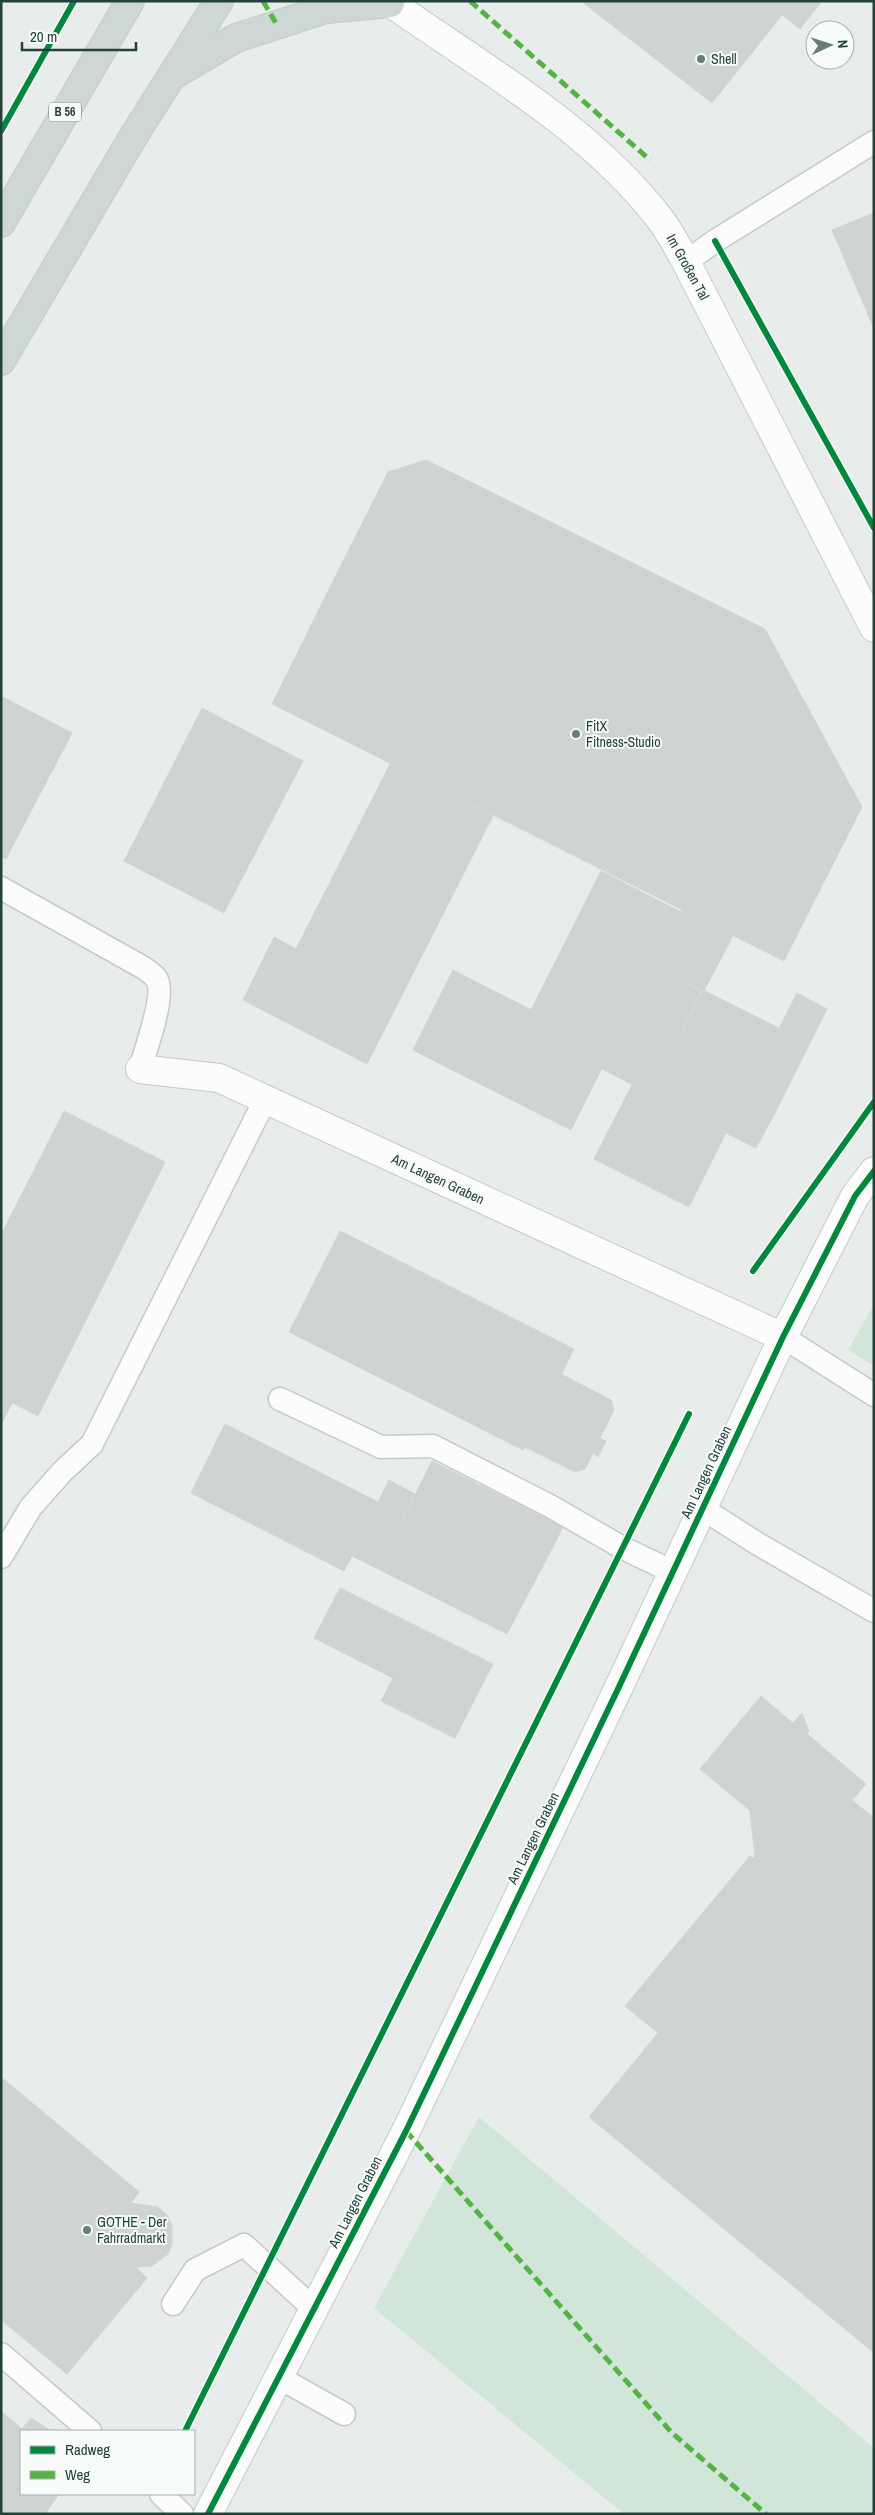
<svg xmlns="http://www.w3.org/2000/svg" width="875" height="2515" viewBox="0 0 875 2515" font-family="'Archivo Narrow',sans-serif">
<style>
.green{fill:#d1e6d8}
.building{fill:#cfd4d2;stroke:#d1d6d4}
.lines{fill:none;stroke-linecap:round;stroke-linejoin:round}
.lane-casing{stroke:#c5cac8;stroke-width:25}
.street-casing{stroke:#c5cac8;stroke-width:30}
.primary-casing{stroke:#c3ccc9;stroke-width:30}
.lane{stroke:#fcfcfc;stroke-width:22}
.street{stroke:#fcfcfc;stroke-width:28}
.primary{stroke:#cfd7d5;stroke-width:28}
.quiet{stroke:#55b346;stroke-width:5;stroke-dasharray:10 5;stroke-linecap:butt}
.cycleway-casing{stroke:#f7fbf9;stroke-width:9}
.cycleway{stroke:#00873e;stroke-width:6}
.poi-dot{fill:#697e78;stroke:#f7fbf9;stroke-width:2}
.labels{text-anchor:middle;stroke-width:4;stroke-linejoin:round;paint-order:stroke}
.shield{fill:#f7fbf9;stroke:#637a73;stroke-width:1}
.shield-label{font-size:12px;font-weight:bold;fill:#24423a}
.poi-label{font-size:14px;fill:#24423a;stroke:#f7fbf9;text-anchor:start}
.street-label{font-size:14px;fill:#24423a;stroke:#f7fbf9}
</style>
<rect width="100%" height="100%" fill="#e8edeb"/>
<!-- green -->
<g class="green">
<path d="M 874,1304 L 874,1366 L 848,1350 Z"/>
<path d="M 479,2117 L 874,2448 L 874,2514 L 624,2514 L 374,2308 Z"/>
</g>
<!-- building -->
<g class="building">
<path d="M 581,1 L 765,1 L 782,15 L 712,103 Z"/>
<path d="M 765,1 L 822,1 L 800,29 Z"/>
<path d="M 874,213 L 874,329 L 832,230 Z"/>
<path d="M 426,460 L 479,486 L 427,591 L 381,568 L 368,593 L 335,577 L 388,472 Z"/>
<path d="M 479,486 L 765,629 L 862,807 L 784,961 L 272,704 L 335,577 L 368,593 L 381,568 L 427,591 Z"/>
<path d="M 1,696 L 72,733 L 6,859 L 1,857 Z"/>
<path d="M 202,708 L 303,761 L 224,913 L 124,861 Z"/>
<path d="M 390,764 L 493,816 L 367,1064 L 243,1000 L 274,937 L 296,949 Z"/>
<path d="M 601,871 L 681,912 L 611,1050 L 531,1010 Z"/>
<path d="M 682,911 L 733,936 L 704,991 L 654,967 Z"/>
<path d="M 654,967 L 701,991 L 650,1094 L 602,1069 Z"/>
<path d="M 453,970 L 506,997 L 466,1077 L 413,1050 Z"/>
<path d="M 703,990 L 779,1028 L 726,1133 L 650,1094 Z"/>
<path d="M 797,993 L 827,1009 L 774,1115 L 743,1100 Z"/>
<path d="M 506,997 L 611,1050 L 571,1130 L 466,1077 Z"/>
<path d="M 632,1085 L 726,1133 L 689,1207 L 594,1159 Z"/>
<path d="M 743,1100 L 774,1115 L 756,1148 L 726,1133 Z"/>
<path d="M 64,1111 L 165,1162 L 38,1416 L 1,1397 L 1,1235 Z"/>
<path d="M 340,1231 L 574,1349 L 523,1450 L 289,1332 Z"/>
<path d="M 561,1374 L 611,1400 L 614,1410 L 600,1438 L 606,1441 L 598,1457 L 593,1453 L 585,1469 L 575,1472 L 525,1447 Z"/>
<path d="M 1,1397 L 12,1403 L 1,1425 Z"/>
<path d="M 225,1424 L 378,1502 L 389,1480 L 415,1494 L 378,1569 L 352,1556 L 344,1571 L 191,1493 Z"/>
<path d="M 432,1461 L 563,1527 L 544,1564 L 413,1499 Z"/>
<path d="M 414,1499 L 544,1564 L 507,1634 L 378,1569 Z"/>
<path d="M 340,1588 L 493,1664 L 455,1738 L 381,1701 L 393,1678 L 314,1638 Z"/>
<path d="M 761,1696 L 793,1723 L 802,1713 L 809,1731 L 807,1734 L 839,1761 L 778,1834 L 700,1769 Z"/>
<path d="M 839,1761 L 866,1784 L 827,1830 L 800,1808 Z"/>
<path d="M 852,1800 L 874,1818 L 874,2353 L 589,2117 L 658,2033 L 625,2006 L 750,1856 L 753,1858 L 755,1856 L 750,1811 L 778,1834 L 800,1808 L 827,1830 Z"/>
<path d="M 1,2077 L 139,2192 L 131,2203 L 158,2207 L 167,2215 L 172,2225 L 172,2244 L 168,2254 L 152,2266 L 138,2267 L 137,2269 L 147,2278 L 67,2374 L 1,2320 Z"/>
<path d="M 1,2411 L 22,2429 L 7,2447 L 1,2448 Z"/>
<path d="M 31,2418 L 51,2431 L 21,2431 L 21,2494 L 59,2494 L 45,2514 L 1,2514 L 1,2448 L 7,2447 Z"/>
</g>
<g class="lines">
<!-- lane casing -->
<g class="lane-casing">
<g id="lane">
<path d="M 686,262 L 715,241 L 874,142"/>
<path d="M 1,888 L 144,968 C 148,971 154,975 156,978 C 167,993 145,1051 140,1069"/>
<path d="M 783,1337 L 874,1395"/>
<path d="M 280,1399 L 381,1447 L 433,1446 L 550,1506 L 623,1548 L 673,1572"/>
<path d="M 703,1509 L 758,1544 L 874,1611"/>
<path d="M 1,1557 L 31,1507 L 63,1471 L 92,1444 L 265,1100"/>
<path d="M 173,2304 L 195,2270 L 244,2245 L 314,2309"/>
<path d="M 1,2354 L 90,2431"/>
<path d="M 278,2377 L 344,2414"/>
<path d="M 161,2494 L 182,2514"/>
</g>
</g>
<!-- street casing -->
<g class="street-casing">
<g id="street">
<path d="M 388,1 C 483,68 588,126 660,219 C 670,232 678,248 686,262 L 874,628"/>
<path d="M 140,1069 L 219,1078 L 783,1337"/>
<path d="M 208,2514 L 406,2131 L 617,1691 L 783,1337 L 855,1196 L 874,1171"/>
</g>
</g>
<!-- primary casing -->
<g class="primary-casing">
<g id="primary">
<path d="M 175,74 L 236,38 L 326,9 L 390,3"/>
<path d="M 1,223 L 130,1"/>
<path d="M 1,361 L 133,137 L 219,1"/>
</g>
</g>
<!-- lane -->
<use href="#lane" class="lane"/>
<!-- street -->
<use href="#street" class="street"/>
<!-- primary -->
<use href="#primary" class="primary"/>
<!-- quiet -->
<g class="quiet">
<path d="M 263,1 L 277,25"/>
<path d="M 470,1 L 650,160"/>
<path d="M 406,2131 L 672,2433 L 766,2514"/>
</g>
<!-- cycleway casing -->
<g class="cycleway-casing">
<g id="cycleway">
<path d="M 1,131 L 74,1"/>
<path d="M 715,241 L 874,528"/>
<path d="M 753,1271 L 874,1102"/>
<path d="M 185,2431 L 689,1414"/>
<path d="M 208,2514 L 406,2131 L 617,1691 L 783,1337 L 855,1196 L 874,1171"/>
</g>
</g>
<!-- cycleway -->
<use href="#cycleway" class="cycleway"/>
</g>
<!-- markers -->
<g class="poi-dot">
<circle cx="701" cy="59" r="5"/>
<circle cx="576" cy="734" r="5"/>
<circle cx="87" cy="2230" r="5"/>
</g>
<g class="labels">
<!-- shield labels -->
<rect class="shield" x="49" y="102.5" width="32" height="19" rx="4"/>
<g class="shield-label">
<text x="65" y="116">B 56</text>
</g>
<!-- poi labels -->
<g class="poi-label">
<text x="711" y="64">Shell</text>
<text x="586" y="731">FitX<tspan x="586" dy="16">Fitness-Studio</tspan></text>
<text x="97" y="2227">GOTHE - Der<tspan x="97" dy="16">Fahrradmarkt</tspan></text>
</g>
<!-- street labels -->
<g class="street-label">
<text transform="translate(688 267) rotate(61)" y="5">Im Großen Tal</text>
<text transform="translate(438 1179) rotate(25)" y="5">Am Langen Graben</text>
<text transform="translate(706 1472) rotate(-65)" y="5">Am Langen Graben</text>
<text transform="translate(533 1838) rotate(-64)" y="5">Am Langen Graben</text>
<text transform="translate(355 2202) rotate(-63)" y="5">Am Langen Graben</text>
</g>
</g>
<!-- border -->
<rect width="875" height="2515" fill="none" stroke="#24423a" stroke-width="5"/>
<!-- legend -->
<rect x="20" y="2430" width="175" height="65" fill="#f7fbf9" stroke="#a3b1ad"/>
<rect x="30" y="2446" width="25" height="8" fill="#00873e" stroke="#a3b1ad"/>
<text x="65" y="2455" font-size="15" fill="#24423a">Radweg</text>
<rect x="30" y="2471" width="25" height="8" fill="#55b346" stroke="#a3b1ad"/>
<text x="65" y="2480" font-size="15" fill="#24423a">Weg</text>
<!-- north arrow -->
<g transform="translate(830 45) rotate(86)"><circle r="24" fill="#f7fbf9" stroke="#a3b1ad"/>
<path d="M0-4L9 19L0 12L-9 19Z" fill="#697e78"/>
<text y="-8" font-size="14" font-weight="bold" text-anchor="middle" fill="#24423a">N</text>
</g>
<!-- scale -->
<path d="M22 42v8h114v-8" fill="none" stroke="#24423a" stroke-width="2.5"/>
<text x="30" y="42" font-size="15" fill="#24423a" stroke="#f7fbf9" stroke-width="4" paint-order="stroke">20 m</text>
</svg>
